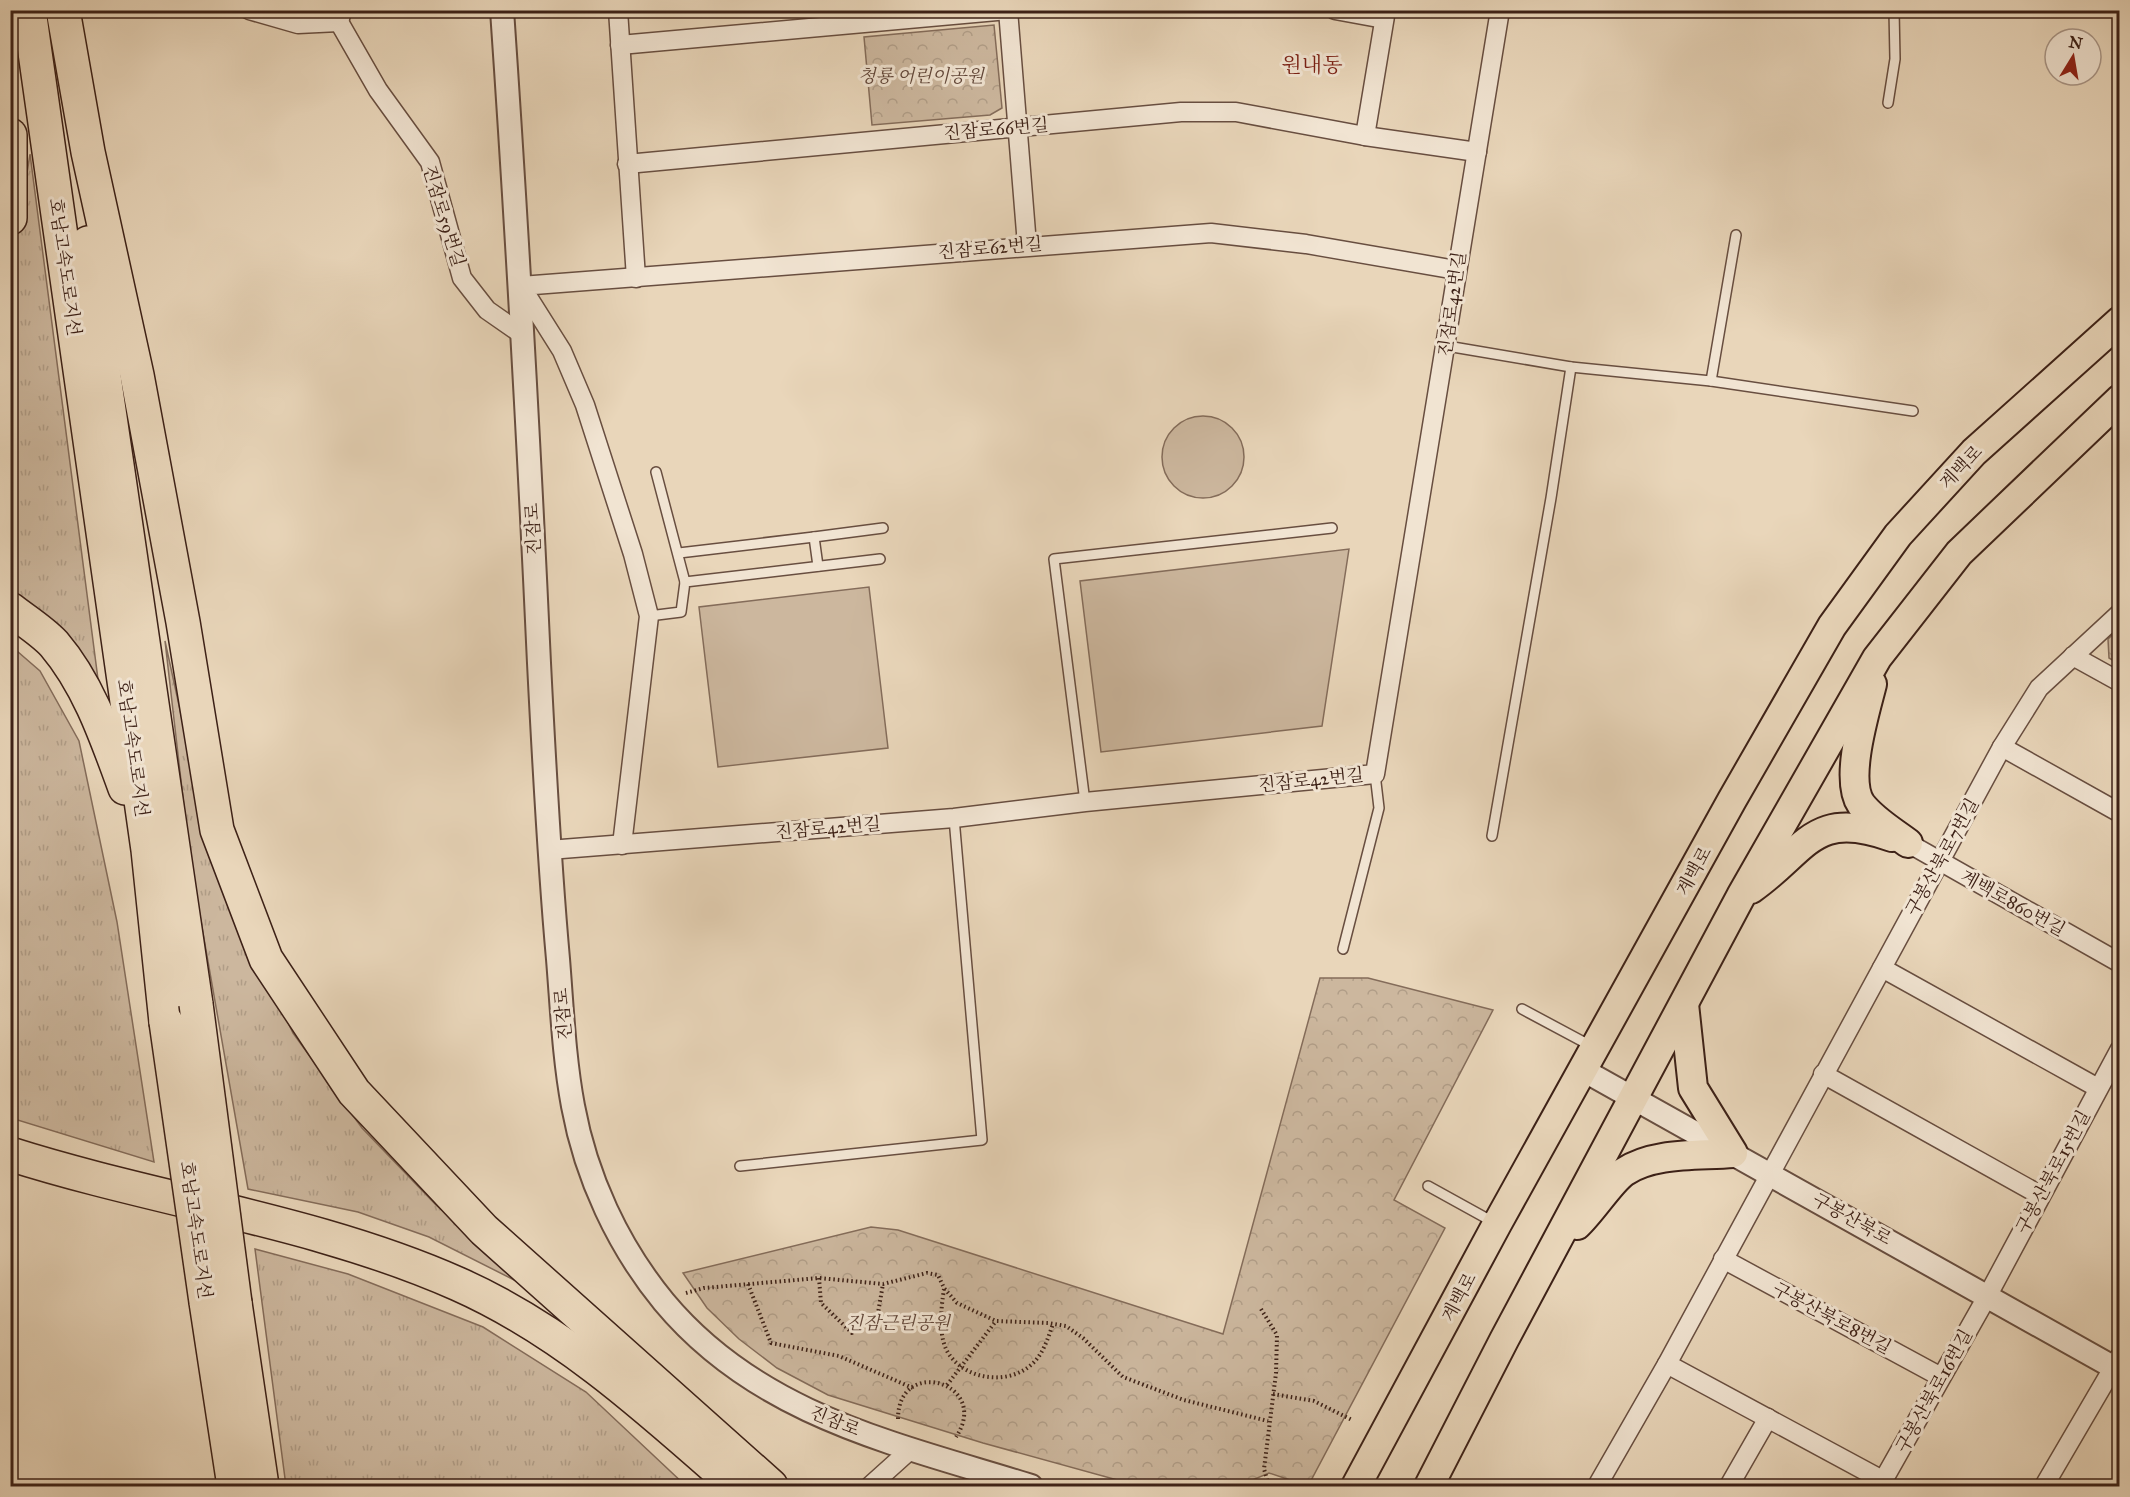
<svg xmlns="http://www.w3.org/2000/svg" width="2130" height="1497" viewBox="0 0 2130 1497" font-family="'IM FELL Great Primer','Noto Serif KR',serif">
<style>
.grass{fill:url(#grass-tufts);stroke:#846c5a;stroke-width:1.5}
.forest{fill:url(#forest-crowns);stroke:#846c5a;stroke-width:1.5}
.garden{fill:#ccb79e;stroke:#846c5a;stroke-width:1.5}
.lines{fill:none;stroke-linecap:round;stroke-linejoin:round}
.service-casing{stroke:#684e40;stroke-width:12}
.minor-casing{stroke:#684e40;stroke-width:21}
.tertiary-casing{stroke:#684e40;stroke-width:26}
.primary-casing{stroke:#3d2117;stroke-width:32}
.motorway-casing{stroke:#3d2117;stroke-width:36}
.path{stroke:#3d2117;stroke-width:4;stroke-dasharray:1.5 3;stroke-linecap:butt}
.service{stroke:#f1e4d2;stroke-width:9}
.minor{stroke:#f1e4d2;stroke-width:18}
.tertiary{stroke:#f1e4d2;stroke-width:22}
.primary{stroke:#e9d6ba;stroke-width:28}
.motorway{stroke:#e9d6ba;stroke-width:33}
.motorway-bridge-casing{stroke:#3d2117;stroke-width:36;stroke-linecap:butt}
.motorway-bridge{stroke:#e9d6ba;stroke-width:33}
.labels{text-anchor:middle;stroke-width:6;stroke-linejoin:round;paint-order:stroke}
.park-label{font-size:18px;font-style:italic;fill:#614639;stroke:#f1e4d2}
.street-label{font-size:18px;fill:#3d2117;stroke:#f1e4d2}
.quarter-label{font-size:21px;fill:#7a1f14;stroke:#f1e4d2}
</style>
<defs>
<pattern id="grass-tufts" width="24" height="20" patternUnits="userSpaceOnUse" patternTransform="scale(1.5)"><rect width="24" height="20" fill="#ccb79e"/><path d="M3 7l-1-3M5 7V3M7 7l1-3M15 17l-1-3M17 17v-4M19 17l1-3" fill="none" stroke="#b09d87"/></pattern>
<pattern id="forest-crowns" width="20" height="18" patternUnits="userSpaceOnUse" patternTransform="scale(1.5)"><rect width="20" height="18" fill="#ccb79e"/><path d="M2 6a3 3 0 1 1 6 0M12 15a3 3 0 1 1 6 0" fill="none" stroke="#b09d87"/></pattern>
</defs>
<rect width="100%" height="100%" fill="#e9d6ba"/>
<filter id="stains"><feTurbulence type="fractalNoise" baseFrequency=".00333" numOctaves="4"/><feColorMatrix values="0 0 0 0 .2 0 0 0 0 .09 0 0 0 0 .02 0 0 0 .5 -.17"/></filter>
<radialGradient id="worn" r=".72"><stop offset=".6" stop-color="#630" stop-opacity="0"/><stop offset="1" stop-color="#630" stop-opacity=".3"/></radialGradient>
<!-- grass -->
<g class="grass">
<path d="M 30,154 L 99,687 L 11,595 L 10,281 Z"/>
<path d="M 165,641 L 205,825 L 234,909 L 293,1033 L 362,1128 L 436,1205 L 532,1289 L 429,1237 L 358,1212 L 248,1189 L 190,859 Z"/>
<path d="M 10,645 L 40,671 L 79,741 L 117,922 L 154,1162 L 11,1118 Z"/>
<path d="M 255,1249 L 348,1274 L 483,1327 L 586,1392 L 686,1486 L 286,1486 Z"/>
</g>
<!-- forest -->
<g class="forest">
<path d="M 994,25 L 1002,108 L 990,115 L 872,125 L 864,37 Z"/>
<path d="M 2119,629 L 2119,664 L 2109,658 L 2108,639 Z"/>
<path d="M 1320,978 L 1368,978 L 1493,1010 L 1394,1200 L 1445,1228 L 1308,1486 L 1269,1473 L 1245,1483 L 1243,1486 L 1139,1486 L 983,1443 L 828,1395 L 777,1368 L 739,1339 L 707,1308 L 683,1273 L 871,1227 L 898,1230 L 1223,1334 Z"/>
</g>
<!-- garden -->
<g class="garden">
<circle cx="1203" cy="457" r="41"/>
<path d="M 1349,549 L 1322,726 L 1101,752 L 1080,581 Z"/>
<path d="M 869,587 L 888,748 L 718,767 L 699,607 Z"/>
</g>
<g class="lines">
<!-- service casing -->
<g class="service-casing">
<g id="service">
<path d="M 1888,103 L 1895,59 L 1894,10"/>
<path d="M 1447,346 L 1571,367 L 1711,381 L 1913,411"/>
<path d="M 1711,381 L 1736,235"/>
<path d="M 656,472 L 685,582"/>
<path d="M 679,553 L 814,537"/>
<path d="M 818,566 L 814,537 L 883,528"/>
<path d="M 649,616 L 681,612 L 685,582 L 880,559"/>
<path d="M 1085,802 L 1054,559 L 1332,528"/>
<path d="M 1492,836 L 1551,498 L 1571,367"/>
<path d="M 1343,949 L 1379,808 L 1375,774"/>
<path d="M 1522,1009 L 1593,1047"/>
<path d="M 740,1166 L 982,1140 L 954,818"/>
<path d="M 1428,1186 L 1495,1223"/>
</g>
</g>
<!-- minor casing -->
<g class="minor-casing">
<g id="minor">
<path d="M 249,10 L 298,24 L 339,22 L 342,11"/>
<path d="M 618,10 L 636,278"/>
<path d="M 1008,10 L 1027,245"/>
<path d="M 1335,10 L 1384,19"/>
<path d="M 339,22 L 378,90 L 430,162 L 462,278 L 487,310 L 523,335"/>
<path d="M 620,45 L 1008,10"/>
<path d="M 1365,136 L 1386,10"/>
<path d="M 627,164 L 1181,112 L 1236,112 L 1365,136 L 1477,152"/>
<path d="M 2073,656 L 2120,682"/>
<path d="M 2002,747 L 2120,813"/>
<path d="M 1908,843 L 2120,963"/>
<path d="M 622,845 L 649,616 L 633,554 L 585,405 L 562,351 L 521,286 L 1211,233 L 1306,244 L 1456,270"/>
<path d="M 549,850 L 954,818 L 1085,802 L 1375,774 L 1500,10"/>
<path d="M 1882,968 L 2098,1088"/>
<path d="M 1823,1074 L 2040,1195"/>
<path d="M 1723,1259 L 1941,1377"/>
<path d="M 1667,1364 L 1884,1481"/>
<path d="M 870,1486 L 910,1450"/>
<path d="M 1597,1486 L 1667,1364 L 2002,747 L 2039,688 L 2120,613"/>
<path d="M 1729,1486 L 1768,1418"/>
<path d="M 1880,1486 L 1988,1295 L 2120,1049"/>
<path d="M 2044,1486 L 2120,1356"/>
</g>
</g>
<!-- tertiary casing -->
<g class="tertiary-casing">
<g id="tertiary">
<path d="M 502,10 C 517,228 529,445 539,663 C 544,762 549,860 558,959 C 562,1008 564,1058 573,1106 C 586,1177 618,1246 664,1302 C 759,1416 897,1444 1031,1486"/>
<path d="M 1583,1070 L 2120,1371"/>
</g>
</g>
<!-- primary casing -->
<g class="primary-casing">
<g id="primary">
<path d="M 1872,684 C 1865,712 1844,779 1861,804 C 1873,820 1892,831 1908,843"/>
<path d="M 1751,889 C 1807,850 1812,808 1892,837"/>
<path d="M 1577,1225 C 1592,1211 1611,1181 1624,1172 C 1654,1152 1698,1156 1733,1153 L 1693,1088 L 1684,1004"/>
<path d="M 1356,1486 L 1497,1224 L 1732,800 L 1832,626 L 1898,535 L 1974,452 L 2120,321"/>
<path d="M 1429,1486 L 1504,1340 L 1741,896 L 1877,658 L 1959,553 L 2120,399"/>
</g>
</g>
<!-- motorway casing -->
<g class="motorway-casing">
<g id="motorway">
<path d="M 29,10 L 148,850 L 166,1022"/>
<path d="M 63,10 L 88,152 L 137,375 L 183,622 L 217,830 L 266,959 L 354,1092 L 484,1230 L 771,1486"/>
<path d="M 10,135 L 10,218"/>
<path d="M 88,243 L 99,342 L 196,1004"/>
<path d="M 10,609 C 24,620 42,631 54,644 C 89,685 107,739 125,788"/>
<path d="M 10,1154 C 158,1201 316,1221 458,1284 C 564,1331 651,1411 736,1486"/>
<path d="M 206,1302 L 234,1486"/>
<path d="M 235,1303 L 262,1486"/>
</g>
</g>
<!-- path -->
<g class="path">
<path d="M 819,1278 L 821,1303 L 852,1333 L 878,1313 L 883,1284"/>
<path d="M 748,1284 L 771,1343 L 839,1356 L 913,1388"/>
<path d="M 944,1289 C 941,1309 937,1340 951,1357 C 970,1381 1009,1384 1031,1365 C 1043,1355 1048,1338 1053,1324"/>
<path d="M 686,1293 L 704,1288 L 819,1278 L 883,1284 L 927,1273 L 938,1275 L 944,1288 L 957,1303 L 996,1321 L 1048,1323 L 1066,1326 L 1083,1338 L 1123,1377 L 1184,1400 L 1268,1421"/>
<path d="M 1261,1309 L 1277,1335 L 1276,1373 L 1264,1469 L 1269,1486"/>
<path d="M 947,1385 L 996,1321"/>
<path d="M 1273,1394 L 1314,1401 L 1352,1420"/>
<path d="M 898,1419 C 898,1355 992,1383 956,1437"/>
</g>
<!-- service -->
<use href="#service" class="service"/>
<!-- minor -->
<use href="#minor" class="minor"/>
<!-- tertiary -->
<use href="#tertiary" class="tertiary"/>
<!-- primary -->
<use href="#primary" class="primary"/>
<!-- motorway -->
<use href="#motorway" class="motorway"/>
<!-- motorway-bridge casing -->
<g class="motorway-bridge-casing">
<g id="motorway-bridge">
<path d="M 196,1004 L 235,1303"/>
<path d="M 166,1022 L 206,1302"/>
</g>
</g>
<!-- motorway-bridge -->
<use href="#motorway-bridge" class="motorway-bridge"/>
</g>
<g class="labels">
<!-- park labels -->
<g class="park-label">
<text x="921" y="82">청룡 어린이공원</text>
<text x="898" y="1329">진잠근린공원</text>
</g>
<!-- street labels -->
<g class="street-label">
<text transform="translate(996 129) rotate(-5)" y="6">진잠로66번길</text>
<text transform="translate(444 216) rotate(73)" y="6">진잠로59번길</text>
<text transform="translate(990 248) rotate(-5)" y="6">진잠로62번길</text>
<text transform="translate(65 267) rotate(82)" y="6">호남고속도로지선</text>
<text transform="translate(1452 304) rotate(-82)" y="6">진잠로42번길</text>
<text transform="translate(1961 467) rotate(-46)" y="6">계백로</text>
<text transform="translate(533 529) rotate(-93)" y="6">진잠로</text>
<text transform="translate(133 748) rotate(82)" y="6">호남고속도로지선</text>
<text transform="translate(1311 780) rotate(-6)" y="6">진잠로42번길</text>
<text transform="translate(828 828) rotate(-5)" y="6">진잠로42번길</text>
<text transform="translate(1942 857) rotate(-61)" y="6">구봉산북로7번길</text>
<text transform="translate(1694 871) rotate(-61)" y="6">계백로</text>
<text transform="translate(2013 903) rotate(29)" y="6">계백로860번길</text>
<text transform="translate(563 1014) rotate(-95)" y="6">진잠로</text>
<text transform="translate(2053 1172) rotate(-62)" y="6">구봉산북로15번길</text>
<text transform="translate(1852 1219) rotate(29)" y="6">구봉산북로</text>
<text transform="translate(196 1230) rotate(82)" y="6">호남고속도로지선</text>
<text transform="translate(1459 1297) rotate(-62)" y="6">계백로</text>
<text transform="translate(1832 1318) rotate(28)" y="6">구봉산북로8번길</text>
<text transform="translate(1934 1391) rotate(-61)" y="6">구봉산북로16번길</text>
<text transform="translate(835 1421) rotate(22)" y="6">진잠로</text>
</g>
<!-- quarter labels -->
<g class="quarter-label">
<text x="1312" y="72">원내동</text>
</g>
</g>
<!-- margin -->
<rect width="2130" height="1497" fill="none" stroke="#e9d6ba" stroke-width="36"/>
<rect x="12" y="12" width="2106" height="1473" fill="none" stroke="#3d2117" stroke-width="3"/>
<rect x="18" y="18" width="2094" height="1461" fill="none" stroke="#3d2117" stroke-width="1.5"/>
<!-- north arrow -->
<g transform="translate(2073 57) rotate(11)"><circle r="28" fill="#f1e4d2" stroke="#a99687" stroke-width="1.5"/>
<path d="M0-4.5L10 22L0 15L-10 22Z" fill="#8f2418"/>
<text y="-9" font-size="16" font-weight="bold" text-anchor="middle" fill="#3d2117">N</text>
</g>
<rect width="100%" height="100%" filter="url(#stains)"/>
<rect width="100%" height="100%" fill="url(#worn)"/>
</svg>
